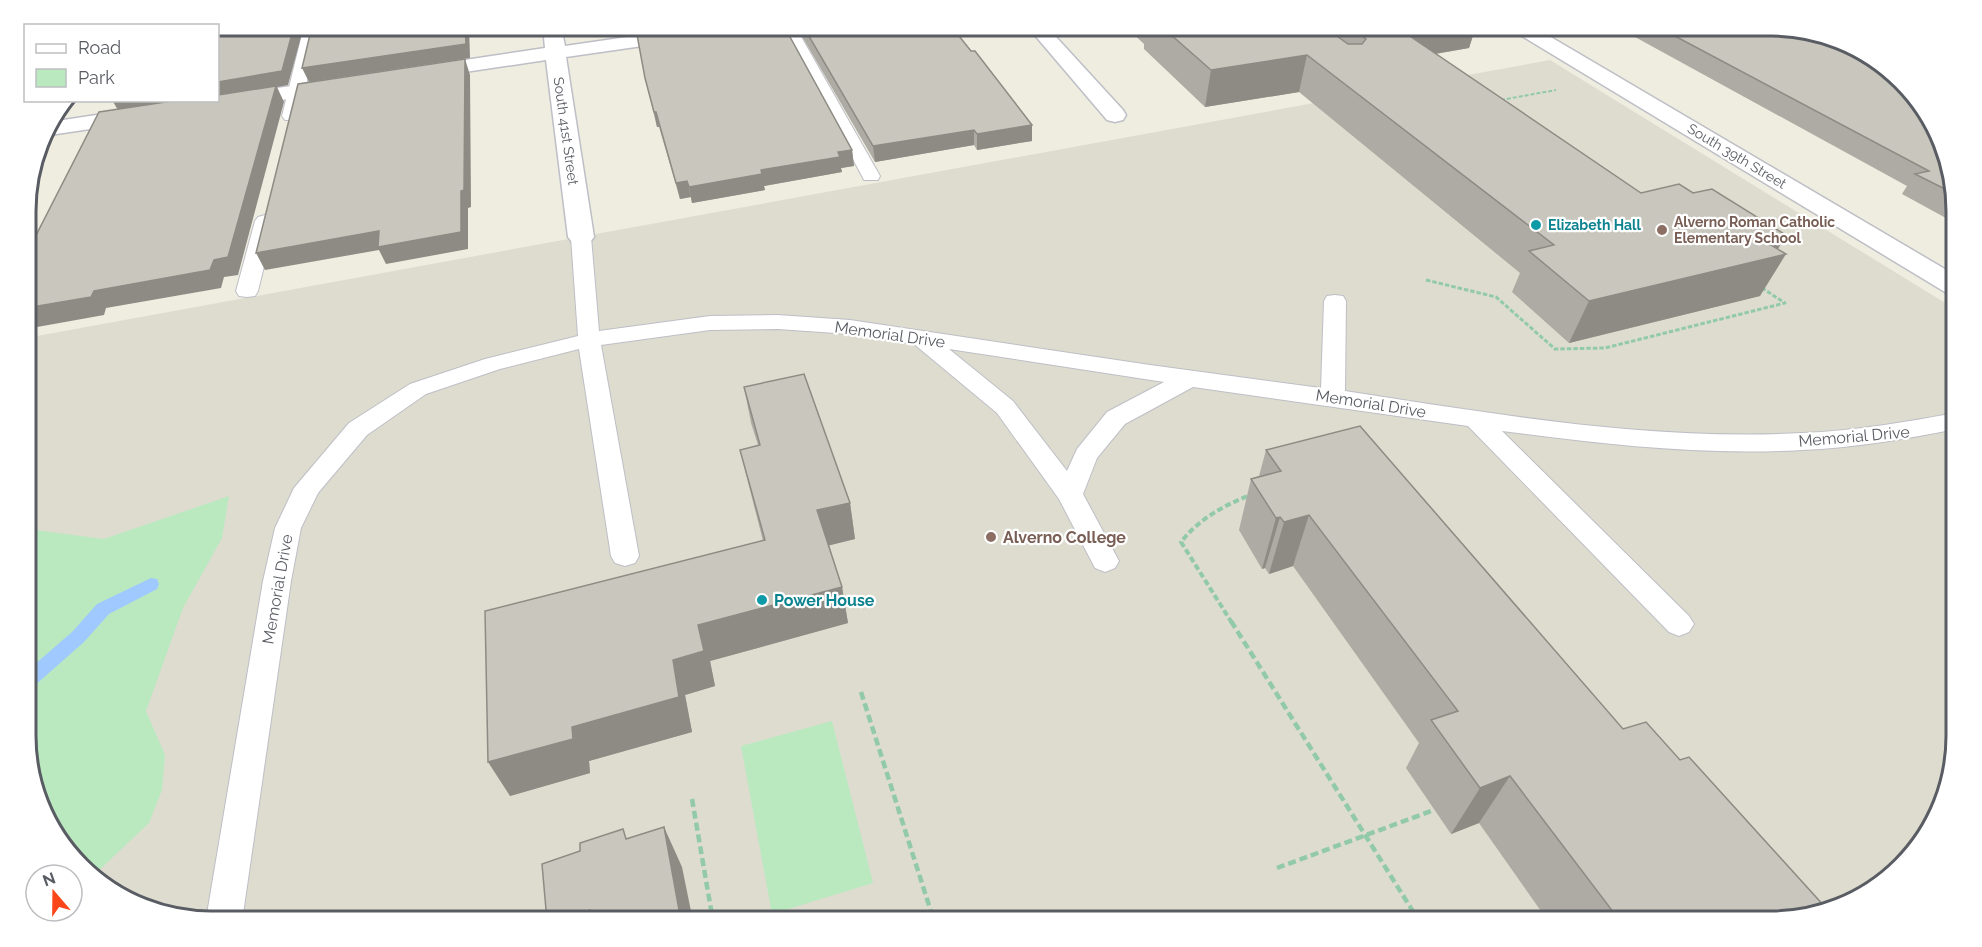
<svg xmlns="http://www.w3.org/2000/svg" width="1982" height="947" viewBox="0 0 1982 947" font-family="Raleway,sans-serif">
<style>
.education{fill:#dddccf}
.green{fill:#bae9c0}
.lines{fill:none;stroke-linecap:round;stroke-linejoin:round}
.stream{fill:#a0caff;fill-rule:evenodd}
.lane-casing{stroke:#bebfc6;stroke-width:2}
.street-casing{stroke:#bebfc6;stroke-width:3}
.path-far3{stroke:#92caa9;stroke-width:2;stroke-dasharray:4 2;stroke-linecap:butt}
.path-far2{stroke:#92caa9;stroke-width:3;stroke-dasharray:4.5 2;stroke-linecap:butt}
.path-far1{stroke:#92caa9;stroke-width:4;stroke-dasharray:6 3;stroke-linecap:butt}
.path{stroke:#92caa9;stroke-width:4.5;stroke-dasharray:8 4;stroke-linecap:butt}
.lane{fill:#fff;fill-rule:evenodd}
.street{fill:#fff;fill-rule:evenodd}
.wall{fill:#adaba3}
.shaded-wall{fill:#8d8b84}
.building{fill:#c9c7bd;stroke:#8d8b84;stroke-width:1.5}
.culture-dot{fill:#0f9aa8;stroke:#fff;stroke-width:2}
.education-dot{fill:#8d6e63;stroke:#fff;stroke-width:2}
.labels{text-anchor:middle;stroke-width:4.5;stroke-linejoin:round;paint-order:stroke}
.far-street-label{font-size:14px;fill:#595c63;stroke:#fff}
.far-education-label{font-size:14px;font-weight:bold;fill:#785e54;stroke:#fff;text-anchor:start}
.far-culture-label{font-size:14px;font-weight:bold;fill:#0d838f;stroke:#fff;text-anchor:start}
.street-label{font-size:16px;fill:#595c63;stroke:#fff}
.education-label{font-size:16px;font-weight:bold;fill:#785e54;stroke:#fff;text-anchor:start}
.culture-label{font-size:16px;font-weight:bold;fill:#0d838f;stroke:#fff;text-anchor:start}
.rim{fill:none;stroke:#595c63;stroke-width:3}
</style>
<rect width="100%" height="100%" fill="#eeede0"/>
<!-- education -->
<path class="education" d="M 1550,60 L 1955,309 L 1956,736 L 1938,818 L 1874,890 L 1783,921 L 211,921 L 129,903 L 64,849 L 27,761 L 26,338 Z"/>
<!-- green -->
<g class="green">
<path d="M 229,496 L 222,538 L 183,608 L 146,711 L 165,755 L 162,790 L 149,823 L 95,874 L 64,849 L 27,761 L 27,529 L 104,539 Z"/>
<path d="M 832,721 L 873,883 L 772,914 L 741,746 Z"/>
</g>
<g class="lines">
<!-- stream -->
<path class="stream" d="M 151,578 L 157,579 L 159,584 L 157,589 L 109,614 L 84,642 L 33,687 L 27,690 L 27,671 L 72,632 L 97,604 Z"/>
<!-- lane casing -->
<g class="lane-casing">
<g id="lane">
<path d="M 304,26 L 318,26 L 300,116 L 297,120 L 285,120 L 282,116 Z"/>
<path d="M 781,26 L 795,26 L 880,176 L 878,180 L 864,180 L 862,176 Z"/>
<path d="M 265,215 L 272,217 L 275,221 L 258,291 L 255,296 L 247,297 L 239,296 L 236,291 L 255,221 L 258,217 Z"/>
<path d="M 581,231 L 588,233 L 591,237 L 599,331 L 710,316 L 778,315 L 850,320 L 1150,365 L 1321,388 L 1324,301 L 1327,296 L 1335,295 L 1343,296 L 1346,301 L 1345,391 C 1496,414 1649,441 1802,433 C 1854,431 1905,422 1956,413 L 1956,429 C 1905,439 1854,448 1802,450 C 1702,456 1601,444 1502,431 L 1689,616 L 1694,624 L 1689,632 L 1679,636 L 1669,632 L 1468,426 L 1193,387 L 1125,424 L 1097,458 L 1083,494 L 1119,561 L 1115,568 L 1105,572 L 1095,568 L 1059,499 L 997,413 L 914,344 L 850,334 L 778,329 L 710,330 L 601,345 L 639,556 L 635,563 L 625,566 L 615,563 L 611,556 L 579,349 L 500,369 L 426,394 L 367,435 L 318,493 L 301,528 L 291,581 L 242,921 L 206,920 L 263,581 L 275,528 L 294,488 L 349,423 L 410,384 L 485,359 L 578,336 L 571,237 L 574,233 ZM 949,349 L 1164,382 L 1107,412 L 1077,449 L 1067,471 L 1013,401 Z"/>
</g>
</g>
<!-- street casing -->
<g class="street-casing">
<g id="street">
<path d="M 543,26 L 561,26 L 565,46 L 703,26 L 750,26 L 747,30 L 740,32 L 566,57 L 594,237 L 590,242 L 581,245 L 572,242 L 568,237 L 546,60 L 425,78 L 418,76 L 415,72 L 418,68 L 425,66 L 545,48 Z"/>
<path d="M 1027,26 L 1046,26 L 1123,110 L 1126,115 L 1123,120 L 1115,122 L 1107,120 Z"/>
<path d="M 1509,26 L 1532,26 L 1955,275 L 1955,294 L 1945,292 L 1512,30 Z"/>
<path d="M 341,79 L 348,81 L 352,85 L 348,89 L 235,108 L 227,106 L 224,101 L 227,96 L 235,94 Z"/>
<path d="M 136,109 L 144,111 L 147,116 L 144,121 L 43,136 L 50,122 Z"/>
</g>
</g>
<!-- path-far3 -->
<path class="path-far3" d="M 1501,100 L 1556,90"/>
<!-- path-far2 -->
<path class="path-far2" d="M 1426,280 L 1496,297 L 1555,349 L 1605,348 L 1785,303 L 1762,288"/>
<!-- path-far1 -->
<path class="path-far1" d="M 1232,623 L 1181,542 C 1199,519 1224,505 1251,495"/>
<!-- path -->
<g class="path">
<path d="M 1231,621 L 1419,921"/>
<path d="M 861,692 L 934,921"/>
<path d="M 692,799 L 713,921"/>
<path d="M 1277,868 L 1434,810"/>
</g>
<!-- lane -->
<use href="#lane" class="lane"/>
<!-- street -->
<use href="#street" class="street"/>
</g>
<!-- wall -->
<g class="wall">
<path d="M 796,26 L 951,26 L 1032,141 L 977,150 L 974,145 L 875,162 Z"/>
<path d="M 1125,26 L 1476,26 L 1469,48 L 1436,54 L 1641,193 L 1693,193 L 1786,235 L 1778,249 L 1760,296 L 1569,343 L 1512,292 L 1520,273 L 1299,92 L 1205,107 L 1144,49 L 1144,44 Z"/>
<path d="M 1615,26 L 1771,26 L 1955,187 L 1955,223 L 1902,194 L 1907,186 Z"/>
<path d="M 645,78 L 852,150 L 854,166 L 841,168 L 842,172 L 764,186 L 765,190 L 692,203 L 691,197 L 680,199 L 659,127 L 657,127 Z"/>
<path d="M 744,387 L 850,503 L 855,539 L 829,545 L 842,587 L 848,623 L 710,661 L 715,686 L 685,695 L 692,732 L 589,761 L 590,773 L 510,796 L 763,541 L 749,486 L 740,450 L 758,445 L 751,423 Z"/>
<path d="M 1266,450 L 1783,921 L 1548,921 L 1479,823 L 1451,834 L 1406,768 L 1419,743 L 1293,566 L 1269,574 L 1265,568 L 1262,569 L 1239,530 L 1251,479 L 1259,476 Z"/>
</g>
<!-- shaded-wall -->
<g class="shaded-wall">
<path d="M 294,26 L 304,26 L 288,85 L 277,87 L 284,102 L 238,275 L 224,277 L 221,288 L 106,308 L 104,315 L 26,329 L 26,308 L 94,291 L 218,97 L 218,82 Z"/>
<path d="M 465,26 L 469,26 L 470,58 L 309,82 L 302,68 Z"/>
<path d="M 634,26 L 692,26 L 636,34 Z"/>
<path d="M 1395,26 L 1476,26 L 1469,48 L 1385,62 Z"/>
<path d="M 1307,55 L 1299,92 L 1205,107 L 1211,70 Z"/>
<path d="M 465,59 L 470,75 L 471,207 L 468,208 L 468,249 L 386,264 L 379,250 L 265,270 L 256,253 Z"/>
<path d="M 112,100 L 179,100 L 118,110 Z"/>
<path d="M 654,112 L 656,112 L 659,127 L 657,127 Z"/>
<path d="M 1032,125 L 1032,141 L 977,150 L 977,134 Z"/>
<path d="M 974,130 L 974,145 L 875,162 L 873,146 Z"/>
<path d="M 852,150 L 854,166 L 841,168 L 842,172 L 764,186 L 765,190 L 692,203 L 689,187 L 838,152 Z"/>
<path d="M 687,181 L 691,197 L 680,199 L 676,183 Z"/>
<path d="M 1786,235 L 1773,257 L 1786,254 L 1760,296 L 1569,343 L 1589,301 L 1764,241 Z"/>
<path d="M 850,503 L 855,539 L 823,547 L 817,510 Z"/>
<path d="M 1309,515 L 1293,566 L 1269,574 L 1284,522 Z"/>
<path d="M 1280,517 L 1265,568 L 1262,569 L 1276,518 Z"/>
<path d="M 842,587 L 848,623 L 710,661 L 715,686 L 685,695 L 692,732 L 589,761 L 590,773 L 510,796 L 488,762 L 572,727 L 673,660 L 698,625 Z"/>
<path d="M 1510,776 L 1479,823 L 1451,834 L 1480,788 Z"/>
<path d="M 664,827 L 682,867 L 693,921 L 681,921 Z"/>
<path d="M 590,910 L 597,921 L 556,921 Z"/>
</g>
<!-- building -->
<g class="building">
<path d="M 218,26 L 294,26 L 282,71 L 218,82 Z"/>
<path d="M 312,26 L 465,26 L 466,44 L 302,68 Z"/>
<path d="M 700,26 L 784,26 L 852,150 L 838,152 L 840,157 L 761,170 L 762,174 L 689,187 L 687,181 L 676,183 L 656,112 L 654,112 L 645,78 L 637,35 Z"/>
<path d="M 803,26 L 951,26 L 971,51 L 975,51 L 1032,125 L 977,134 L 974,130 L 873,146 Z"/>
<path d="M 1161,26 L 1323,26 L 1348,44 L 1362,44 L 1366,39 L 1347,26 L 1398,26 L 1395,26 L 1641,193 L 1679,184 L 1693,193 L 1712,189 L 1786,235 L 1764,241 L 1786,254 L 1589,301 L 1529,251 L 1554,245 L 1307,55 L 1211,70 Z"/>
<path d="M 1656,26 L 1771,26 L 1853,44 L 1918,98 L 1955,187 L 1955,194 L 1915,174 L 1929,171 Z"/>
<path d="M 465,59 L 464,190 L 461,191 L 461,232 L 378,247 L 379,231 L 256,253 L 298,84 Z"/>
<path d="M 276,86 L 228,257 L 214,260 L 210,270 L 94,291 L 91,297 L 26,308 L 26,255 L 99,112 L 179,100 L 218,100 L 218,95 Z"/>
<path d="M 804,374 L 850,503 L 817,510 L 842,587 L 698,625 L 704,651 L 673,660 L 679,697 L 572,727 L 573,739 L 488,762 L 485,611 L 765,540 L 740,450 L 760,445 L 744,387 Z"/>
<path d="M 1360,426 L 1623,729 L 1646,722 L 1680,760 L 1689,757 L 1825,907 L 1783,921 L 1620,921 L 1510,776 L 1480,788 L 1431,720 L 1458,711 L 1309,515 L 1284,522 L 1280,517 L 1276,518 L 1251,479 L 1281,471 L 1266,450 Z"/>
<path d="M 664,827 L 681,921 L 591,921 L 590,910 L 556,921 L 547,921 L 542,864 L 580,851 L 580,843 L 623,829 L 626,839 Z"/>
</g>
<!-- markers -->
<g class="culture-dot">
<circle cx="1536" cy="225" r="6"/>
<circle cx="762" cy="600" r="6"/>
</g>
<g class="education-dot">
<circle cx="1662" cy="230" r="6"/>
<circle cx="991" cy="537" r="6"/>
</g>
<g class="labels">
<!-- far-street labels -->
<g class="far-street-label">
<text transform="translate(566 131) rotate(82)" y="5">South 41st Street</text>
<text transform="translate(1737 156) rotate(31)" y="5">South 39th Street</text>
</g>
<!-- far-education labels -->
<g class="far-education-label">
<text x="1674" y="227">Alverno Roman Catholic<tspan x="1674" dy="16">Elementary School</tspan></text>
</g>
<!-- far-culture labels -->
<g class="far-culture-label">
<text x="1548" y="230">Elizabeth Hall</text>
</g>
<!-- street labels -->
<g class="street-label">
<text transform="translate(890 334) rotate(8)" y="6">Memorial Drive</text>
<text transform="translate(1371 403) rotate(9)" y="6">Memorial Drive</text>
<text transform="translate(1854 436) rotate(-5)" y="6">Memorial Drive</text>
<text transform="translate(277 589) rotate(-80)" y="6">Memorial Drive</text>
</g>
<!-- education labels -->
<g class="education-label">
<text x="1003" y="543">Alverno College</text>
</g>
<!-- culture labels -->
<g class="culture-label">
<text x="774" y="606">Power House</text>
</g>
</g>
<!-- crop -->
<path d="M0 0H1982V947H0ZM211 36H1771A175 175 0 0 1 1946 211V736A175 175 0 0 1 1771 911H211A175 175 0 0 1 36 736V211A175 175 0 0 1 211 36Z" fill="#fff" fill-rule="evenodd"/>
<path class="rim" d="M211 36H1771A175 175 0 0 1 1946 211V736A175 175 0 0 1 1771 911H211A175 175 0 0 1 36 736V211A175 175 0 0 1 211 36Z"/>
<!-- legend -->
<rect x="24" y="24" width="195" height="78" fill="#ffffff" stroke="#bdbec1" stroke-width="1.5"/>
<rect x="36" y="44" width="30" height="9" fill="#ffffff" stroke="#bdbec1" stroke-width="1.5"/>
<text x="78" y="54" font-size="18" fill="#595c63">Road</text>
<rect x="36" y="69" width="30" height="18" fill="#bae9c0" stroke="#bdbec1" stroke-width="1.5"/>
<text x="78" y="84" font-size="18" fill="#595c63">Park</text>
<!-- north arrow -->
<g transform="translate(54 893) rotate(340)"><circle r="28" fill="#ffffff" stroke="#bdbec1" stroke-width="1.5"/>
<path d="M0-4.5L10 22L0 15L-10 22Z" fill="#fb4619"/>
<text y="-9" font-size="16" font-weight="bold" text-anchor="middle" fill="#595c63">N</text>
</g>
</svg>
